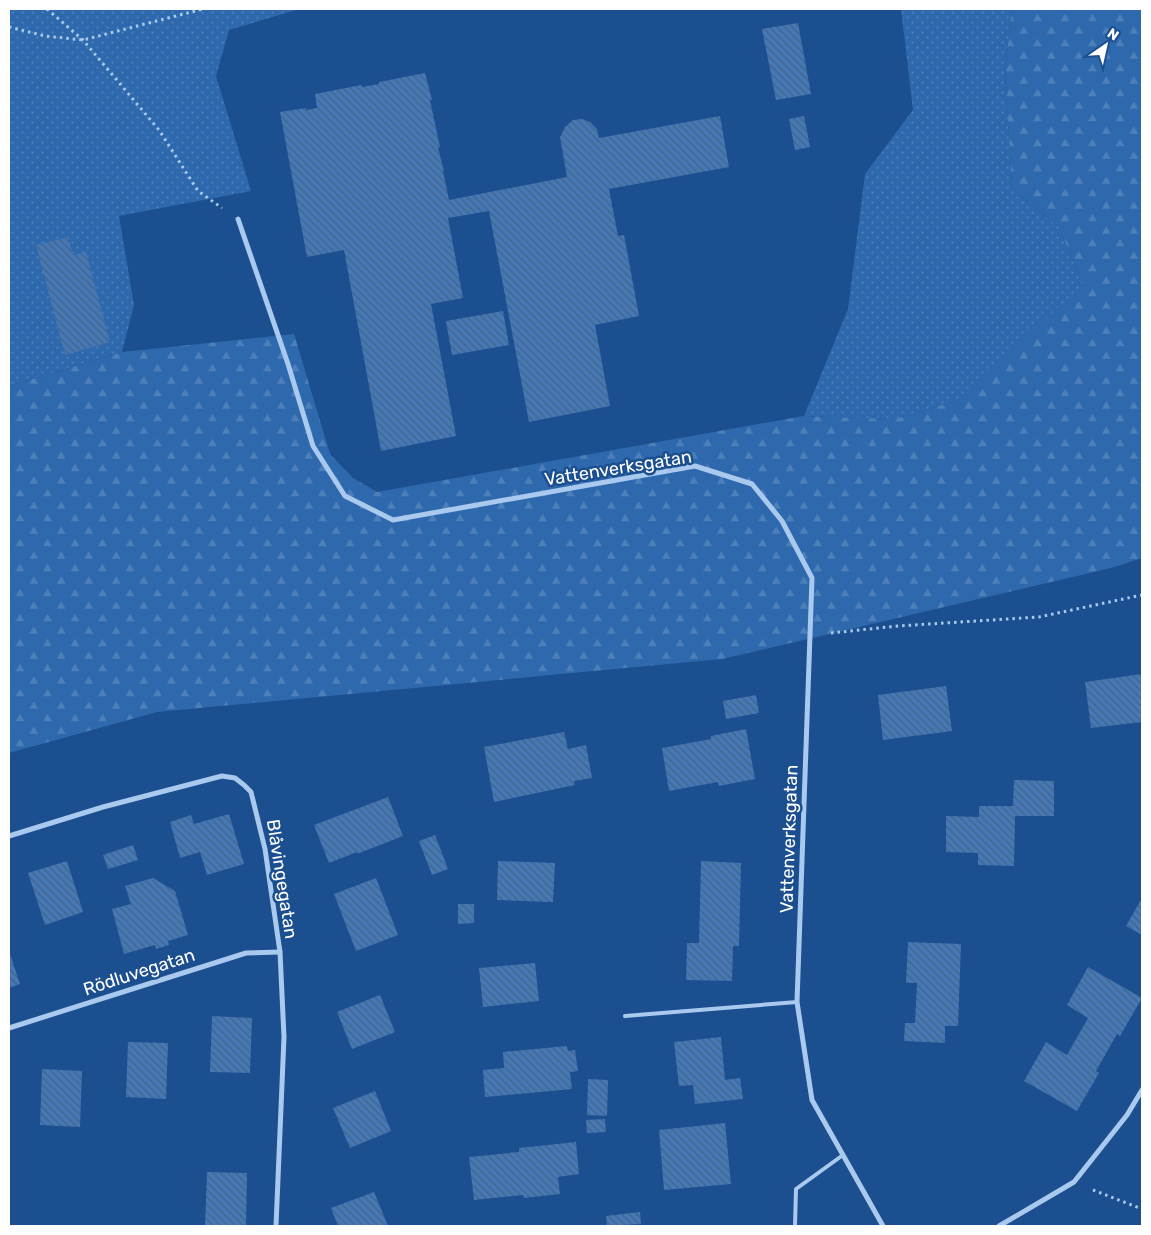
<svg xmlns="http://www.w3.org/2000/svg" width="1151" height="1235" viewBox="0 0 1151 1235" font-family="Rubik,sans-serif">
<style>
.grass{fill:url(#grass-dots)}
.forest{fill:url(#forest-firs)}
.building{fill:url(#building-back-hatch)}
.lines{fill:none;stroke-linecap:round;stroke-linejoin:round}
.path{stroke:#a9c9ee;stroke-width:3;stroke-dasharray:2.5 4;stroke-linecap:butt}
.lane{stroke:#a9c9ee;stroke-width:4}
.street{stroke:#a9c9ee;stroke-width:5}
.labels{text-anchor:middle;stroke-width:5;stroke-linejoin:round;paint-order:stroke}
.street-label{font-size:18px;fill:#fff;stroke:#1b4f8f}
</style>
<defs>
<pattern id="grass-dots" width="8" height="8" patternUnits="userSpaceOnUse" patternTransform="scale(1.25)"><rect width="8" height="8" fill="#2e69ad"/><path d="M2 2h.1M6 6h.1" fill="none" stroke="#4d80b9" stroke-width="1.8" stroke-linecap="round"/></pattern>
<pattern id="forest-firs" width="22" height="20" patternUnits="userSpaceOnUse" patternTransform="scale(1.25)"><rect width="22" height="20" fill="#2e69ad"/><path d="M5 1l3.5 6h-7zM16 11l3.5 6h-7z" fill="#4d80b9"/></pattern>
<pattern id="building-back-hatch" width="6" height="6" patternUnits="userSpaceOnUse" patternTransform="scale(1.25)"><rect width="6" height="6" fill="#4478b7"/><path d="M-1 5l2 2M0 0l6 6M5-1l2 2" fill="none" stroke="#486282"/></pattern>
</defs>
<rect width="100%" height="100%" fill="#1b4f8f"/>
<!-- grass -->
<g class="grass">
<path d="M 9,9 L 299,9 L 229,30 L 216,76 L 251,191 L 119,216 L 134,305 L 122,352 L 9,386 Z"/>
<path d="M 901,9 L 1012,9 L 1005,70 L 1012,189 L 1059,227 L 1083,285 L 1059,337 L 955,401 L 895,419 L 804,416 L 848,309 L 865,174 L 913,110 Z"/>
</g>
<!-- forest -->
<path class="forest" d="M 1012,9 L 1142,9 L 1142,558 L 1111,568 L 722,659 L 157,712 L 9,753 L 9,386 L 122,352 L 294,334 L 330,454 L 353,478 L 377,492 L 804,416 L 895,419 L 955,401 L 1083,285 L 1059,227 L 1012,189 L 1005,70 Z"/>
<!-- building -->
<g class="building">
<path d="M 798,23 L 811,94 L 776,100 L 762,29 Z"/>
<path d="M 425,73 L 432,100 L 430,100 L 440,147 L 438,148 L 444,171 L 443,171 L 449,200 L 567,177 L 560,137 L 565,127 L 573,120 L 582,119 L 590,122 L 597,129 L 599,138 L 720,116 L 729,167 L 609,189 L 618,236 L 624,235 L 639,316 L 595,325 L 610,406 L 529,422 L 489,211 L 448,218 L 463,298 L 431,304 L 456,436 L 381,451 L 344,250 L 307,257 L 280,112 L 306,108 L 306,110 L 317,108 L 315,94 L 361,85 L 362,87 L 379,84 L 379,82 Z"/>
<path d="M 804,116 L 810,147 L 795,150 L 789,119 Z"/>
<path d="M 68,237 L 73,255 L 86,252 L 110,342 L 65,355 L 36,245 Z"/>
<path d="M 503,311 L 509,345 L 452,355 L 446,321 Z"/>
<path d="M 1142,674 L 1142,722 L 1091,728 L 1085,682 Z"/>
<path d="M 946,686 L 952,731 L 883,740 L 878,695 Z"/>
<path d="M 756,695 L 759,713 L 726,719 L 723,701 Z"/>
<path d="M 746,729 L 755,779 L 719,786 L 718,782 L 669,791 L 662,748 L 711,739 L 711,736 Z"/>
<path d="M 564,732 L 568,749 L 586,745 L 592,778 L 574,781 L 575,785 L 494,802 L 484,747 Z"/>
<path d="M 1014,780 L 1054,781 L 1054,816 L 1015,816 L 1014,866 L 978,865 L 978,853 L 946,852 L 946,816 L 979,817 L 979,806 L 1013,806 Z"/>
<path d="M 388,797 L 403,836 L 357,854 L 357,852 L 329,863 L 314,825 Z"/>
<path d="M 229,814 L 244,864 L 207,875 L 200,852 L 180,858 L 170,822 L 191,815 L 194,824 Z"/>
<path d="M 435,835 L 448,869 L 432,875 L 419,841 Z"/>
<path d="M 133,845 L 138,860 L 108,869 L 103,855 Z"/>
<path d="M 67,861 L 83,912 L 45,925 L 28,873 Z"/>
<path d="M 498,861 L 555,863 L 553,902 L 497,900 Z"/>
<path d="M 701,861 L 741,863 L 739,946 L 733,946 L 732,981 L 686,980 L 687,943 L 699,943 Z"/>
<path d="M 153,878 L 175,891 L 188,935 L 168,941 L 169,945 L 156,949 L 155,945 L 124,954 L 112,909 L 131,904 L 125,886 Z"/>
<path d="M 376,878 L 398,935 L 356,951 L 334,894 Z"/>
<path d="M 1142,898 L 1142,935 L 1126,926 Z"/>
<path d="M 458,904 L 474,904 L 474,923 L 458,924 Z"/>
<path d="M 908,942 L 961,944 L 958,1026 L 945,1026 L 945,1043 L 904,1041 L 905,1023 L 915,1023 L 917,983 L 906,983 Z"/>
<path d="M 9,951 L 20,984 L 9,988 Z"/>
<path d="M 535,963 L 539,1001 L 483,1007 L 479,968 Z"/>
<path d="M 1088,967 L 1142,998 L 1120,1036 L 1117,1034 L 1096,1071 L 1099,1073 L 1077,1111 L 1024,1081 L 1046,1042 L 1067,1055 L 1088,1018 L 1067,1005 Z"/>
<path d="M 380,995 L 395,1032 L 352,1049 L 337,1012 Z"/>
<path d="M 212,1016 L 252,1018 L 250,1073 L 210,1072 Z"/>
<path d="M 721,1037 L 725,1080 L 740,1078 L 743,1099 L 695,1104 L 693,1085 L 679,1086 L 674,1042 Z"/>
<path d="M 128,1042 L 168,1043 L 166,1099 L 126,1097 Z"/>
<path d="M 567,1046 L 568,1051 L 575,1050 L 578,1071 L 570,1072 L 572,1089 L 485,1097 L 483,1070 L 504,1068 L 503,1052 Z"/>
<path d="M 42,1069 L 82,1071 L 80,1127 L 40,1125 Z"/>
<path d="M 588,1079 L 608,1080 L 607,1116 L 587,1115 Z"/>
<path d="M 375,1091 L 391,1131 L 350,1148 L 333,1108 Z"/>
<path d="M 605,1119 L 606,1132 L 587,1133 L 586,1120 Z"/>
<path d="M 725,1123 L 731,1184 L 664,1190 L 659,1130 Z"/>
<path d="M 576,1142 L 579,1174 L 558,1177 L 560,1194 L 524,1198 L 523,1195 L 474,1200 L 469,1157 L 519,1152 L 519,1148 Z"/>
<path d="M 207,1172 L 247,1173 L 246,1226 L 205,1226 Z"/>
<path d="M 374,1192 L 388,1226 L 338,1226 L 331,1208 Z"/>
<path d="M 640,1212 L 641,1224 L 607,1226 L 606,1216 Z"/>
</g>
<g class="lines">
<!-- path -->
<g class="path">
<path d="M 47,9 L 83,40 L 159,130 L 198,191 L 222,208"/>
<path d="M 9,27 L 45,36 L 83,40 L 203,9"/>
<path d="M 831,633 L 898,626 L 1039,617 L 1142,595"/>
<path d="M 1093,1190 L 1142,1209"/>
</g>
<!-- lane -->
<g class="lane">
<path d="M 625,1016 L 797,1002"/>
<path d="M 795,1226 L 796,1189 L 843,1155"/>
</g>
<!-- street -->
<g class="street">
<path d="M 238,219 L 288,364 L 313,446 L 345,496 L 393,520 L 695,466 L 752,484 L 782,521 L 812,578 L 797,1002 L 812,1100 L 883,1226"/>
<path d="M 9,836 L 103,807 L 222,776 L 235,778 L 244,785 L 251,792 L 265,849 L 280,952 L 284,1037 L 276,1226"/>
<path d="M 9,1028 L 246,953 L 280,952"/>
<path d="M 999,1226 L 1074,1182 L 1127,1115 L 1142,1090"/>
</g>
</g>
<g class="labels">
<!-- street labels -->
<g class="street-label">
<text transform="translate(618 468) rotate(-9)" y="6">Vattenverksgatan</text>
<text transform="translate(789 839) rotate(-88)" y="6">Vattenverksgatan</text>
<text transform="translate(282 879) rotate(81)" y="6">Blåvingegatan</text>
<text transform="translate(139 972) rotate(-18)" y="6">Rödluvegatan</text>
</g>
</g>
<!-- border -->
<rect width="1151" height="1235" fill="none" stroke="#ffffff" stroke-width="20"/>
<!-- north arrow -->
<g transform="translate(1106 45) rotate(34)" stroke="#1b4f8f" stroke-width="4" paint-order="stroke">
<path d="M0-4L9 19L0 12L-9 19Z" fill="#ffffff"/>
<text y="-8" font-size="14" font-weight="bold" text-anchor="middle" fill="#ffffff">N</text>
</g>
</svg>
